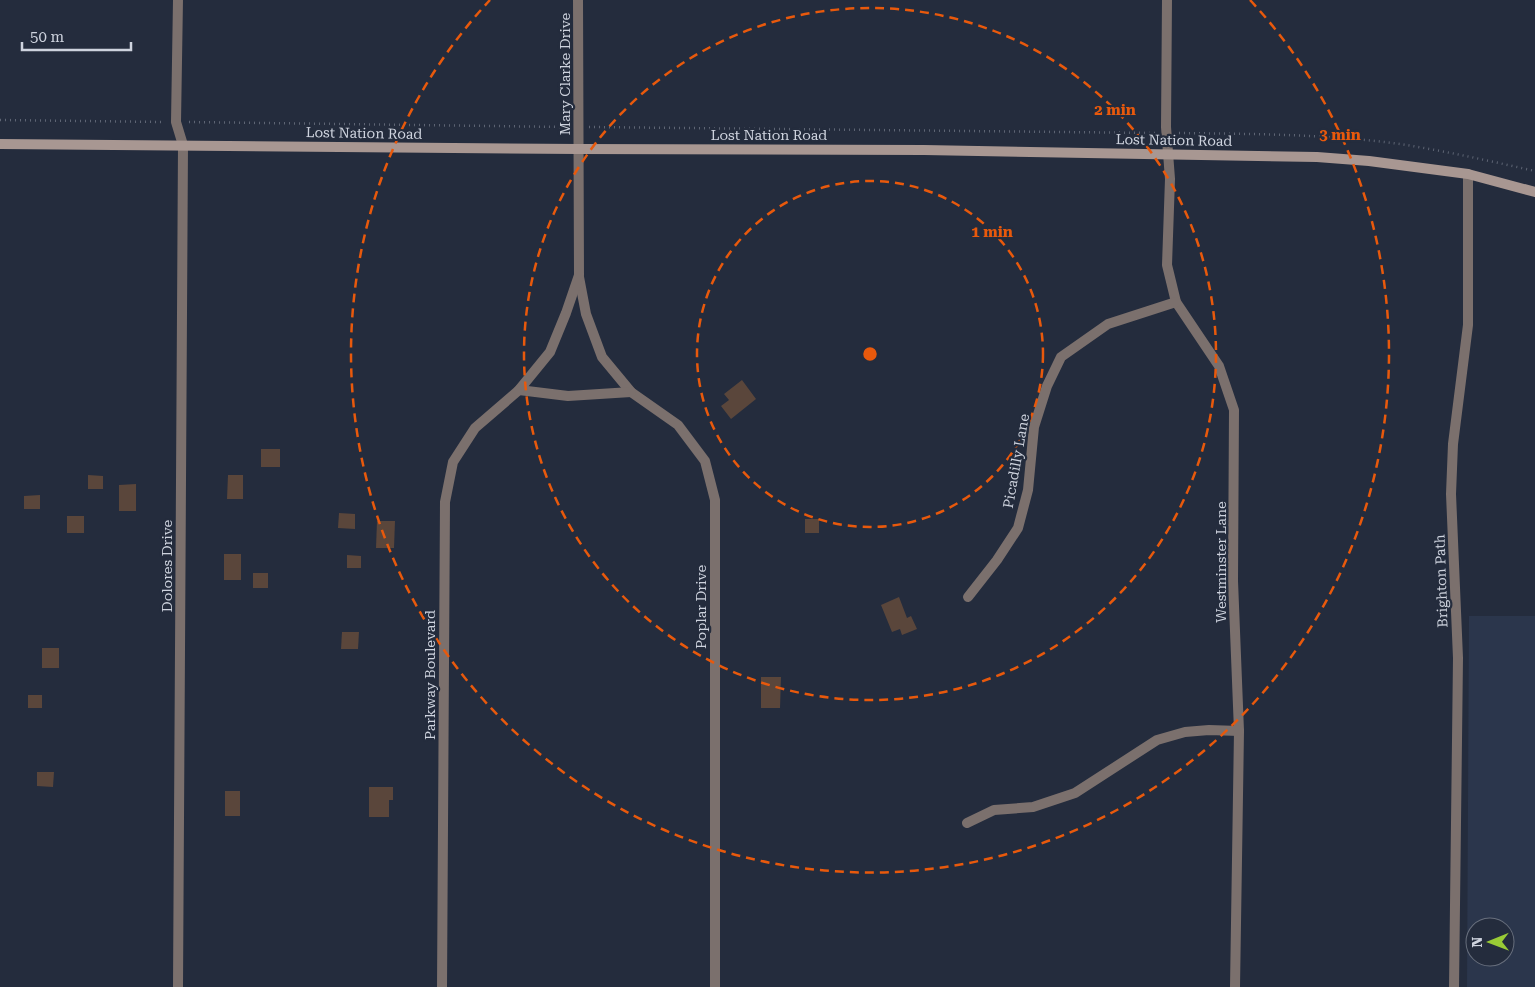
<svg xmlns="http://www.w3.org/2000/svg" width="1535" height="987" viewBox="0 0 1535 987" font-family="'Roboto Serif',serif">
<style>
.built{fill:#2b364c;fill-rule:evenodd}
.building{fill:#5a463b}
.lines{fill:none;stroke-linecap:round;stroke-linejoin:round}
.path{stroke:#5e6574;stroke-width:2.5;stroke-dasharray:1 4;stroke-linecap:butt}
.street{stroke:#7b706d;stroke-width:10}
.secondary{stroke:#a89792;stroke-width:10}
.ring{fill:none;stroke:#e8590c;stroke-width:2.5;stroke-dasharray:9 6}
.labels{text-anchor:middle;stroke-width:4.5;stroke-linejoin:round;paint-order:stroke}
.street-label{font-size:14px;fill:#ced3de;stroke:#242c3d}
.centre{fill:#e8590c;stroke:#242c3d;stroke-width:2.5}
.ring-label{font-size:15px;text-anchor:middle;font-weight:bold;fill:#e8590c;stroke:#242c3d;stroke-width:4.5;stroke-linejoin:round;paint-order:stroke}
</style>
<rect width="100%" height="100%" fill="#242c3d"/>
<!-- built -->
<path class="built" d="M 1469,616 L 1535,616 L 1535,987 L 1467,987 ZM 1475,927 L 1505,927 L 1505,957 L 1475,957 Z"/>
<!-- building -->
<g class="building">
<path d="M 742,380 L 756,399 L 731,419 L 721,406 L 729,400 L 724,394 Z"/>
<rect x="261" y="449" width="19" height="18"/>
<path d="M 88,475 L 103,476 L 103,489 L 88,489 Z"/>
<path d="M 228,475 L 243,475 L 243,499 L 227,499 Z"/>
<path d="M 136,484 L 136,511 L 119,511 L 119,485 Z"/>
<path d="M 40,495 L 40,509 L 24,509 L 24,496 Z"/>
<path d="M 339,513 L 355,514 L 355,529 L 338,528 Z"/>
<rect x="67" y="516" width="17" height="17"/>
<rect x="805" y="519" width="14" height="14"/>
<path d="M 377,521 L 395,521 L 394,548 L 376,548 Z"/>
<rect x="224" y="554" width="17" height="26"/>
<path d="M 347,555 L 361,556 L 361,568 L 347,568 Z"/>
<rect x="253" y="573" width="15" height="15"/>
<path d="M 899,597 L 907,618 L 911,616 L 917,629 L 902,635 L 900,629 L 892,632 L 881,605 Z"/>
<path d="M 342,632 L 359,632 L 358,649 L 341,649 Z"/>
<rect x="42" y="648" width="17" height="20"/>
<path d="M 761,677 L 781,677 L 780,708 L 761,708 Z"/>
<rect x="28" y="695" width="14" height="13"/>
<path d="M 37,772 L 54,772 L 53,787 L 37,786 Z"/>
<path d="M 369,787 L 393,787 L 393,800 L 389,800 L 389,817 L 369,817 Z"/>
<rect x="225" y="791" width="15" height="25"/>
</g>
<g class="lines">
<!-- path -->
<g class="path">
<path d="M 0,120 L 163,122"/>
<path d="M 189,122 L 566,127"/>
<path d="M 589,127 L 1156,133"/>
<path d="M 1179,133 C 1253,134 1327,134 1400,144 C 1445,151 1490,161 1535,171"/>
</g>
<!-- street -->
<g class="street">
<path d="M 178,0 L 176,122 L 183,145 L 178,987"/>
<path d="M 1167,0 L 1166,127 L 1170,179 L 1167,265 L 1176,302 L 1219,366 L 1234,410 L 1233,581 L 1239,731 L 1235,987"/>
<path d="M 579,277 L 586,314 L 602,357 L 631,392 L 678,425 L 705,461 L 715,500 L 715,987"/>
<path d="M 519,390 L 568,396 L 631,392"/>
<path d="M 968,597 L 997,560 L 1018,528 L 1028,490 L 1034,427 L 1047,386 L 1061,357 L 1108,324 L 1176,302"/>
<path d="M 967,823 L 994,810 L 1033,807 L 1075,793 L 1157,740 L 1185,732 L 1209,730 L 1239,731"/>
<path d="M 442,987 L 445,502 L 453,462 L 475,428 L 519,390 L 550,352 L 566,313 L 579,275 L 578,0"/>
<path d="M 1454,987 L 1458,658 L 1451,494 L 1453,444 L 1468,325 L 1468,174"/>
</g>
<!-- secondary -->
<path class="secondary" d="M 0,144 L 578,149 L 924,150 L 1317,157 L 1369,161 L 1468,174 L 1535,192"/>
</g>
<!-- distance rings -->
<g class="ring">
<circle cx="870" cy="354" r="173"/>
<circle cx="870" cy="354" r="346"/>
<path d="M1250 0A519 519 0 1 1 490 0"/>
</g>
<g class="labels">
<!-- street labels -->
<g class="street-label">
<text transform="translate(565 74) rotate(-90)" y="5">Mary Clarke Drive</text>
<text transform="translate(364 133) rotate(1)" y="5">Lost Nation Road</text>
<text x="769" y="140">Lost Nation Road</text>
<text transform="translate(1174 140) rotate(1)" y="5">Lost Nation Road</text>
<text transform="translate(1016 461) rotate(-80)" y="5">Picadilly Lane</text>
<text transform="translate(1221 562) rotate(-90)" y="5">Westminster Lane</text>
<text transform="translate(167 566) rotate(-90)" y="5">Dolores Drive</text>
<text transform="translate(1441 581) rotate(-92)" y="5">Brighton Path</text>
<text transform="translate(701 607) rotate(-90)" y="5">Poplar Drive</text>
<text transform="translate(430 675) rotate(-90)" y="5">Parkway Boulevard</text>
</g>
</g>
<circle cx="870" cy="354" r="8" class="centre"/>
<g class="ring-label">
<text x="1115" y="115">2 min</text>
<text x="1340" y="140">3 min</text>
<text x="992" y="237">1 min</text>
</g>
<!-- north arrow -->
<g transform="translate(1490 942) rotate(269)"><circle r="24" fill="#242c3d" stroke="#686f7d"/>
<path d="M0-4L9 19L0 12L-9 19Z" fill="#99cb36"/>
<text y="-8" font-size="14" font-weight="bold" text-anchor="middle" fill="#ced3de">N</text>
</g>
<!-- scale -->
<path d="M22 42v8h109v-8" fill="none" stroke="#ced3de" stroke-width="2.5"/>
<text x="30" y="42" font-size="15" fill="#ced3de" stroke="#242c3d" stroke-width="4" paint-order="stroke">50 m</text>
</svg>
